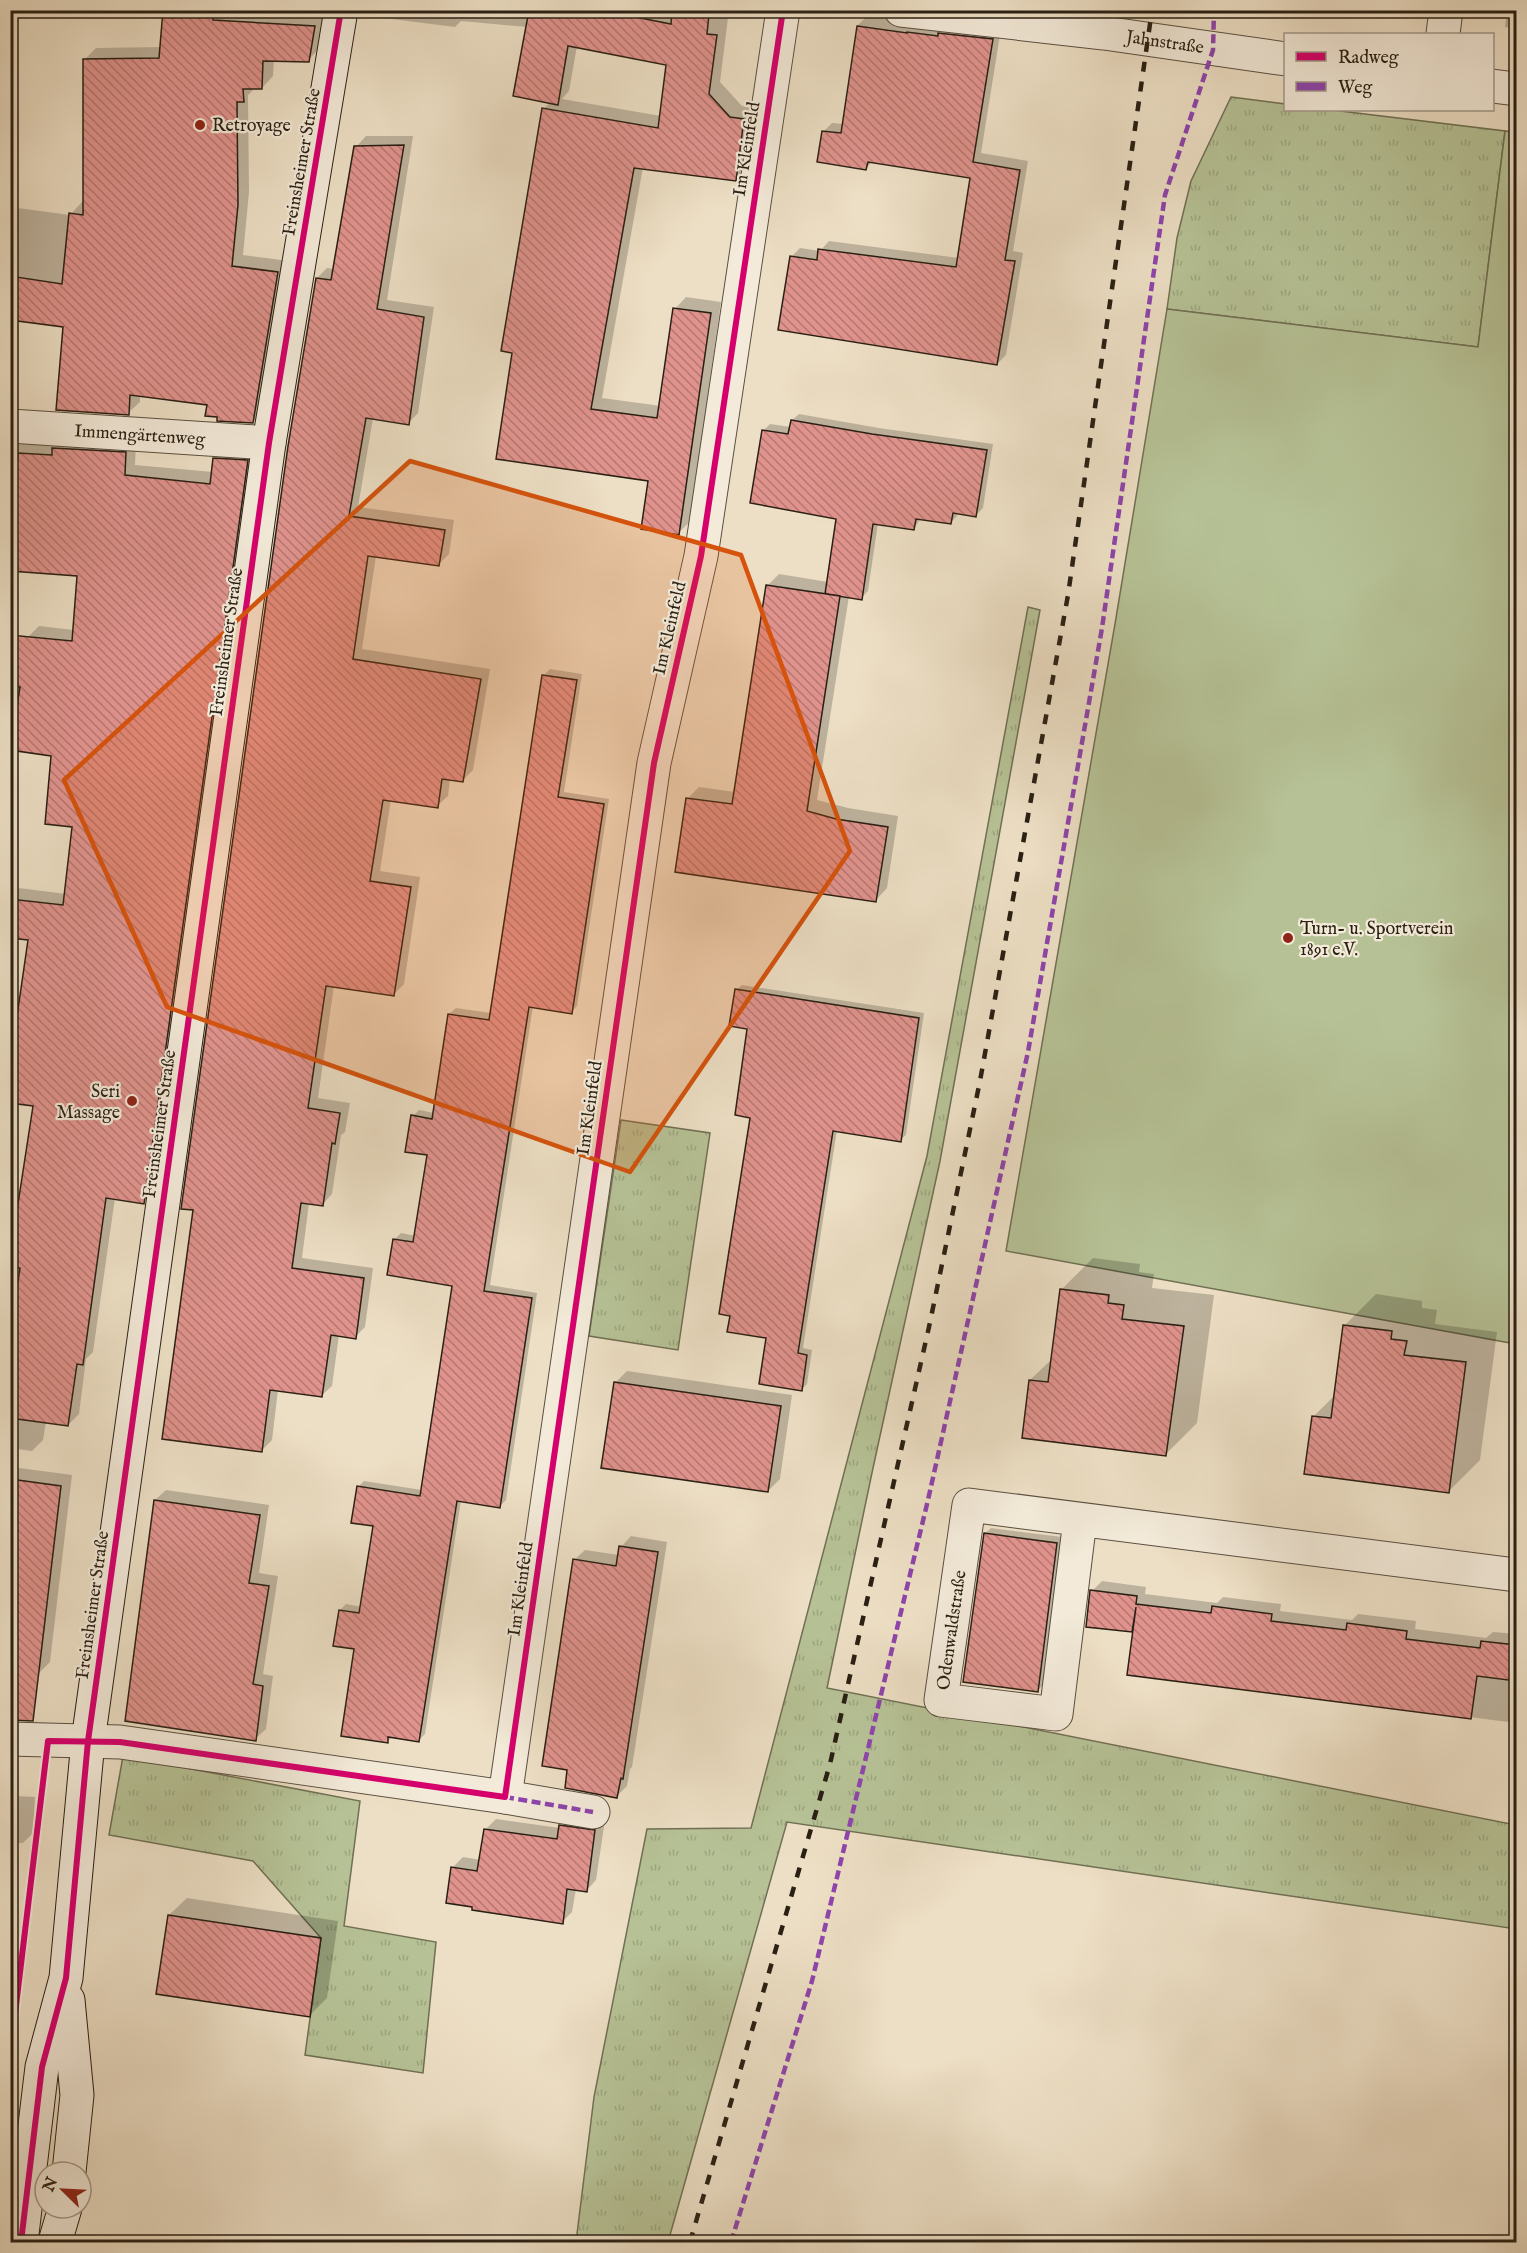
<svg xmlns="http://www.w3.org/2000/svg" width="1527" height="2253" viewBox="0 0 1527 2253" font-family="'IM FELL English',serif">
<style>
.grass{fill:url(#grass-tufts);stroke:#707054;stroke-width:1.5}
.pitch{fill:#b6c296;stroke:#707054;stroke-width:1.5}
.shadow{fill:#0003;fill-rule:evenodd}
.building{fill:url(#building-back-hatch);stroke:#291f13;stroke-width:1.5}
.lines{fill:none;stroke-linecap:round;stroke-linejoin:round}
.street-casing{stroke:#5a4f40;stroke-width:35}
.secondary-casing{stroke:#291f13;stroke-width:35}
.street{stroke:#f3ead9;stroke-width:33}
.secondary{stroke:#f3ead9;stroke-width:33}
.rail{stroke:#291f13;stroke-width:4.5;stroke-dasharray:10 10;stroke-linecap:butt}
.quiet{stroke:#8e44ad;stroke-width:4.5;stroke-dasharray:9 4.5;stroke-linecap:butt}
.cycleway-casing{stroke:#f3ead9;stroke-width:10}
.cycleway{stroke:#d6006c;stroke-width:6}
.marked{fill:#d5530d;fill-opacity:0.2;stroke:#d5530d;stroke-width:4.5;stroke-linejoin:round}
.poi-dot{fill:#8f2418;stroke:#f3ead9;stroke-width:2}
.labels{text-anchor:middle;stroke-width:4.5;stroke-linejoin:round;paint-order:stroke}
.street-label{font-size:18px;fill:#291f13;stroke:#f3ead9}
.poi-label{font-size:18px;fill:#291f13;stroke:#f3ead9;text-anchor:start}
</style>
<defs>
<pattern id="grass-tufts" width="24" height="20" patternUnits="userSpaceOnUse" patternTransform="scale(1.5)"><rect width="24" height="20" fill="#b6c296"/><path d="M3 7l-1-3M5 7V3M7 7l1-3M15 17l-1-3M17 17v-4M19 17l1-3" fill="none" stroke="#9ca680"/></pattern>
<pattern id="building-back-hatch" width="6" height="6" patternUnits="userSpaceOnUse" patternTransform="scale(1.5)"><rect width="6" height="6" fill="#e0938d"/><path d="M-1 5l2 2M0 0l6 6M5-1l2 2" fill="none" stroke="#b67772"/></pattern>
</defs>
<rect width="100%" height="100%" fill="#eddfc5"/>
<filter id="stains"><feTurbulence type="fractalNoise" baseFrequency=".00333" numOctaves="4"/><feColorMatrix values="0 0 0 0 .2 0 0 0 0 .09 0 0 0 0 .02 0 0 0 .5 -.17"/></filter>
<radialGradient id="worn" r=".72"><stop offset=".6" stop-color="#630" stop-opacity="0"/><stop offset="1" stop-color="#630" stop-opacity=".3"/></radialGradient>
<!-- grass -->
<g class="grass">
<path d="M 1231,97 L 1285,104 L 1286,110 L 1332,110 L 1505,131 L 1478,347 L 1167,309 L 1177,238 L 1191,181 Z"/>
<path d="M 1028,607 L 1040,610 L 940,1161 L 873,1468 L 827,1688 L 1516,1825 L 1516,1929 L 787,1822 L 668,2242 L 576,2242 L 594,2097 L 647,1829 L 751,1828 L 927,1156 Z"/>
<path d="M 621,1120 L 710,1133 L 678,1350 L 589,1336 Z"/>
<path d="M 123,1756 L 360,1801 L 344,1926 L 436,1942 L 423,2073 L 305,2055 L 321,1938 L 253,1861 L 109,1835 Z"/>
</g>
<!-- pitch -->
<path class="pitch" d="M 1505,131 L 1516,132 L 1516,1344 L 1006,1251 L 1115,624 L 1167,309 L 1478,347 Z"/>
<!-- shadow -->
<g class="shadow">
<path d="M 164,10 L 326,10 L 320,48 L 308,60 L 274,59 L 273,76 L 262,88 L 255,88 L 248,95 L 249,192 L 243,255 L 289,261 L 264,410 L 253,422 L 219,416 L 209,404 L 140,395 L 140,402 L 128,413 L 65,326 L 10,318 L 10,207 L 70,215 L 82,202 L 85,203 L 84,60 L 96,48 L 162,47 Z"/>
<path d="M 360,10 L 729,10 L 720,82 L 742,106 L 755,108 L 747,167 L 736,179 L 643,167 L 602,398 L 661,406 L 675,309 L 686,297 L 721,302 L 690,522 L 678,533 L 650,480 L 514,352 L 543,109 L 551,102 L 527,27 L 461,21 L 455,27 L 360,15 ZM 577,46 L 667,64 L 661,116 L 562,99 L 569,91 Z"/>
<path d="M 1507,10 L 1516,10 L 1516,29 L 1505,27 Z"/>
<path d="M 867,16 L 1000,35 L 981,153 L 1028,161 L 1013,251 L 1023,253 L 1006,355 L 997,364 L 791,257 L 800,248 L 820,251 L 829,241 L 959,258 L 972,177 L 872,162 L 866,168 L 824,131 L 832,123 L 843,124 L 858,25 Z"/>
<path d="M 366,136 L 413,136 L 387,300 L 434,307 L 418,413 L 408,423 L 373,418 L 358,507 L 454,520 L 449,554 L 439,564 L 376,556 L 362,649 L 490,669 L 473,770 L 462,781 L 450,779 L 448,796 L 437,806 L 391,799 L 380,871 L 420,877 L 404,984 L 394,994 L 334,986 L 318,1098 L 350,1103 L 345,1132 L 341,1135 L 332,1194 L 322,1205 L 309,1203 L 302,1258 L 373,1268 L 365,1327 L 355,1337 L 339,1335 L 332,1386 L 321,1396 L 278,1390 L 272,1440 L 261,1451 L 317,278 L 327,268 L 334,269 L 356,147 Z"/>
<path d="M 1516,229 L 1516,265 L 1512,264 Z"/>
<path d="M 799,414 L 879,428 L 993,444 L 983,508 L 976,515 L 958,512 L 957,516 L 950,523 L 921,518 L 914,528 L 878,523 L 868,591 L 861,598 L 849,596 L 817,800 L 848,808 L 898,816 L 887,888 L 876,900 L 688,798 L 699,787 L 735,792 L 767,586 L 779,574 L 828,582 L 837,518 L 763,431 L 770,424 L 791,427 L 792,420 Z"/>
<path d="M 10,440 L 136,442 L 135,465 L 213,472 L 214,459 L 225,448 L 258,450 L 154,1191 L 143,1202 L 115,1198 L 93,1352 L 86,1359 L 79,1414 L 68,1425 L 46,1422 L 43,1440 L 32,1451 L 10,1448 L 10,1326 L 13,1326 L 21,1267 L 10,1265 L 10,1215 L 18,1216 L 35,1105 L 12,1030 L 18,1025 L 30,939 L 10,936 L 10,897 L 19,888 L 66,894 L 74,826 L 52,755 L 28,637 L 39,626 L 74,630 L 78,574 L 10,569 Z"/>
<path d="M 550,669 L 582,674 L 564,792 L 609,799 L 577,1006 L 571,1012 L 533,1006 L 490,1285 L 537,1293 L 506,1500 L 500,1506 L 461,1500 L 425,1734 L 419,1740 L 393,1736 L 387,1742 L 356,1648 L 340,1610 L 346,1604 L 362,1607 L 374,1525 L 358,1487 L 364,1481 L 422,1490 L 453,1284 L 395,1239 L 401,1233 L 416,1236 L 429,1154 L 413,1116 L 419,1110 L 434,1113 L 449,1014 L 456,1008 L 491,1013 L 544,675 Z"/>
<path d="M 742,985 L 924,1013 L 906,1135 L 900,1140 L 837,1130 L 803,1348 L 812,1350 L 807,1384 L 801,1390 L 768,1337 L 752,1116 L 748,1028 L 736,990 Z"/>
<path d="M 1093,1258 L 1140,1264 L 1139,1272 L 1154,1274 L 1152,1288 L 1214,1295 L 1197,1423 L 1166,1454 L 1030,1380 L 1053,1358 L 1062,1289 Z"/>
<path d="M 1376,1294 L 1422,1301 L 1422,1308 L 1437,1310 L 1435,1324 L 1497,1332 L 1480,1460 L 1449,1491 L 1313,1417 L 1336,1394 L 1344,1326 Z"/>
<path d="M 627,1371 L 792,1395 L 780,1479 L 768,1491 L 615,1383 Z"/>
<path d="M 12,1467 L 72,1475 L 50,1662 L 38,1674 L 10,1670 L 10,1469 Z"/>
<path d="M 166,1490 L 269,1505 L 259,1573 L 278,1576 L 263,1674 L 273,1676 L 266,1729 L 255,1739 L 155,1500 Z"/>
<path d="M 991,1528 L 1062,1537 L 1043,1685 L 1038,1690 L 985,1534 Z"/>
<path d="M 631,1536 L 667,1542 L 632,1767 L 630,1769 L 627,1786 L 616,1797 L 569,1769 L 574,1560 L 585,1550 L 619,1555 L 621,1547 Z"/>
<path d="M 1102,1581 L 1146,1587 L 1145,1594 L 1217,1603 L 1223,1597 L 1281,1604 L 1280,1611 L 1352,1620 L 1358,1614 L 1416,1621 L 1415,1629 L 1486,1638 L 1493,1632 L 1516,1634 L 1516,1723 L 1129,1674 L 1134,1628 L 1131,1631 L 1092,1591 Z"/>
<path d="M 10,1774 L 18,1774 L 16,1796 L 35,1797 L 33,1833 L 23,1843 L 10,1843 Z"/>
<path d="M 571,1816 L 605,1820 L 596,1880 L 586,1891 L 576,1889 L 572,1912 L 562,1922 L 453,1867 L 463,1857 L 481,1860 L 485,1830 L 496,1819 L 560,1828 Z"/>
<path d="M 187,1898 L 338,1921 L 327,1998 L 309,2016 L 169,1915 Z"/>
</g>
<!-- building -->
<g class="building">
<path d="M 163,10 L 213,10 L 213,20 L 315,26 L 309,62 L 263,61 L 262,89 L 243,89 L 244,102 L 237,102 L 238,205 L 232,266 L 278,272 L 253,423 L 217,421 L 217,417 L 205,416 L 207,405 L 130,395 L 129,415 L 56,410 L 63,327 L 10,320 L 10,276 L 62,284 L 69,213 L 83,215 L 83,59 L 159,58 Z"/>
<path d="M 529,10 L 600,10 L 671,24 L 672,10 L 709,14 L 707,34 L 717,35 L 709,94 L 730,117 L 744,119 L 736,181 L 634,168 L 591,409 L 657,418 L 673,308 L 711,313 L 679,535 L 641,529 L 648,481 L 496,459 L 512,353 L 501,351 L 542,108 L 658,128 L 666,65 L 568,46 L 558,105 L 513,96 Z"/>
<path d="M 857,26 L 907,33 L 907,32 L 938,36 L 938,33 L 993,39 L 973,162 L 1020,170 L 1005,260 L 1015,261 L 997,365 L 778,330 L 790,256 L 817,260 L 818,249 L 956,267 L 970,178 L 868,162 L 866,170 L 817,162 L 822,131 L 841,133 Z"/>
<path d="M 404,145 L 377,309 L 424,317 L 409,425 L 366,418 L 349,516 L 445,530 L 439,566 L 368,556 L 353,659 L 481,679 L 463,782 L 442,779 L 438,808 L 383,800 L 370,881 L 411,887 L 394,996 L 326,986 L 308,1108 L 340,1113 L 335,1144 L 332,1143 L 323,1206 L 301,1203 L 292,1268 L 364,1278 L 356,1339 L 331,1335 L 322,1397 L 270,1390 L 262,1452 L 162,1439 L 193,1210 L 181,1209 L 288,446 L 316,278 L 331,280 L 354,146 Z"/>
<path d="M 791,420 L 872,434 L 987,450 L 976,517 L 953,513 L 951,524 L 916,519 L 914,530 L 873,524 L 862,600 L 825,594 L 836,519 L 750,503 L 762,430 L 788,434 Z"/>
<path d="M 52,448 L 126,452 L 125,475 L 210,484 L 213,458 L 248,460 L 144,1204 L 106,1198 L 83,1365 L 77,1364 L 68,1426 L 10,1418 L 10,1335 L 20,1268 L 10,1266 L 10,1256 L 33,1106 L 10,1103 L 10,1030 L 15,1030 L 28,940 L 10,938 L 10,899 L 63,905 L 72,827 L 45,824 L 51,756 L 10,750 L 20,687 L 10,687 L 10,635 L 72,641 L 77,576 L 10,571 L 10,525 L 13,525 L 18,453 L 52,455 Z"/>
<path d="M 766,585 L 840,596 L 807,811 L 836,819 L 888,827 L 876,902 L 675,872 L 686,798 L 732,804 Z"/>
<path d="M 542,675 L 577,680 L 558,797 L 604,804 L 572,1014 L 529,1007 L 484,1291 L 532,1298 L 500,1508 L 457,1501 L 419,1742 L 388,1737 L 388,1743 L 341,1736 L 354,1649 L 333,1646 L 339,1610 L 359,1613 L 373,1526 L 351,1523 L 357,1486 L 420,1496 L 452,1286 L 387,1275 L 393,1239 L 413,1242 L 427,1155 L 405,1152 L 411,1115 L 432,1119 L 448,1014 L 489,1020 Z"/>
<path d="M 735,989 L 919,1018 L 901,1142 L 833,1131 L 798,1353 L 807,1355 L 802,1391 L 759,1384 L 766,1338 L 727,1332 L 730,1316 L 719,1314 L 750,1118 L 735,1115 L 747,1029 L 729,1026 Z"/>
<path d="M 1060,1289 L 1109,1295 L 1108,1303 L 1124,1305 L 1122,1319 L 1184,1326 L 1166,1456 L 1022,1438 L 1029,1380 L 1048,1382 Z"/>
<path d="M 1343,1325 L 1392,1331 L 1391,1339 L 1407,1341 L 1404,1355 L 1466,1362 L 1449,1493 L 1304,1474 L 1312,1416 L 1331,1418 Z"/>
<path d="M 614,1382 L 781,1406 L 768,1492 L 601,1468 Z"/>
<path d="M 10,1479 L 61,1486 L 33,1721 L 10,1720 Z"/>
<path d="M 154,1500 L 260,1515 L 249,1583 L 269,1586 L 253,1684 L 263,1686 L 256,1741 L 125,1721 Z"/>
<path d="M 984,1533 L 1057,1543 L 1038,1692 L 963,1682 Z"/>
<path d="M 619,1546 L 658,1552 L 623,1779 L 621,1778 L 617,1798 L 565,1788 L 567,1770 L 542,1766 L 573,1559 L 616,1566 Z"/>
<path d="M 1090,1590 L 1137,1596 L 1136,1604 L 1211,1613 L 1212,1606 L 1272,1614 L 1271,1621 L 1346,1630 L 1347,1623 L 1407,1631 L 1406,1639 L 1480,1648 L 1481,1641 L 1516,1645 L 1516,1681 L 1477,1676 L 1471,1719 L 1127,1675 L 1136,1607 L 1132,1632 L 1086,1627 Z"/>
<path d="M 559,1825 L 595,1830 L 587,1892 L 567,1889 L 563,1924 L 472,1910 L 472,1907 L 446,1903 L 451,1867 L 477,1871 L 484,1829 L 557,1839 Z"/>
<path d="M 168,1915 L 321,1938 L 310,2017 L 156,1994 Z"/>
</g>
<g class="lines">
<!-- street casing -->
<g class="street-casing">
<g id="street">
<path id="s1" d="M 901,10 L 1104,33 L 1286,59"/>
<path d="M 1443,34 L 1446,10"/>
<path d="M 1492,86 L 1516,89"/>
<path id="s2" d="M 10,426 L 269,443"/>
<path id="s3" d="M 1080,1520 L 1056,1714 L 941,1700 L 969,1505 L 1516,1575"/>
<path d="M 10,1739 L 120,1742 L 505,1797 L 654,763 L 701,556 L 783,10"/>
<path d="M 505,1797 L 593,1812"/>
</g>
</g>
<!-- secondary casing -->
<g class="secondary-casing">
<g id="secondary">
<path d="M 68,2000 L 77,2095 L 69,2172"/>
<path d="M 21,2242 L 42,2067 L 66,1978 L 88,1741 L 269,443 L 341,10"/>
<path d="M 55,2242 L 65,2208"/>
</g>
</g>
<!-- street -->
<use href="#street" class="street"/>
<!-- secondary -->
<use href="#secondary" class="secondary"/>
<!-- rail -->
<path class="rail" d="M 690,2242 L 830,1764 L 929,1327 L 980,1081 L 1068,595 L 1152,10"/>
<!-- quiet -->
<g class="quiet">
<path d="M 505,1797 L 593,1812"/>
<path d="M 731,2242 L 812,1981 L 928,1500 L 1028,1052 L 1102,628 L 1165,195 L 1213,50 L 1214,10"/>
</g>
<!-- cycleway casing -->
<g class="cycleway-casing">
<g id="cycleway">
<path d="M 10,2055 L 48,1741 L 120,1742 L 505,1797 L 654,763 L 701,556 L 783,10"/>
<path d="M 21,2242 L 42,2067 L 66,1978 L 88,1741 L 269,443 L 341,10"/>
</g>
</g>
<!-- cycleway -->
<use href="#cycleway" class="cycleway"/>
</g>
<!-- marked area -->
<path class="marked" d="M 410,461 L 741,555 L 850,851 L 630,1172 L 167,1007 L 64,780 Z"/>
<!-- markers -->
<g class="poi-dot">
<circle cx="200" cy="125" r="6"/>
<circle cx="1288" cy="938" r="6"/>
<circle cx="132" cy="1101" r="6"/>
</g>
<g class="labels">
<!-- street labels -->
<g class="street-label">
<text dy="6" stroke="none"><textPath href="#s1" startOffset="266">Jahnstraße</textPath></text>
<text transform="translate(746 149) rotate(-81)" y="6">Im Kleinfeld</text>
<text transform="translate(301 162) rotate(-80)" y="6">Freinsheimer Straße</text>
<text dy="6" stroke="none"><textPath href="#s2" startOffset="130">Immengärtenweg</textPath></text>
<text transform="translate(669 628) rotate(-77)" y="6">Im Kleinfeld</text>
<text transform="translate(226 642) rotate(-82)" y="6">Freinsheimer Straße</text>
<text transform="translate(589 1108) rotate(-82)" y="6">Im Kleinfeld</text>
<text transform="translate(159 1124) rotate(-82)" y="6">Freinsheimer Straße</text>
<text transform="translate(520 1589) rotate(-82)" y="6">Im Kleinfeld</text>
<text transform="translate(92 1605) rotate(-82)" y="6">Freinsheimer Straße</text>
<text dy="6" stroke="none"><textPath href="#s3" startOffset="382">Odenwaldstraße</textPath></text>
</g>
<!-- poi labels -->
<g class="poi-label">
<text x="212" y="131">Retroyage</text>
<text x="1300" y="934">Turn- u. Sportverein<tspan x="1300" dy="21">1891 e.V.</tspan></text>
<text x="120" y="1097" text-anchor="end">Seri<tspan x="120" dy="21">Massage</tspan></text>
</g>
</g>
<!-- margin -->
<rect width="1527" height="2253" fill="none" stroke="#eddfc5" stroke-width="36"/>
<rect x="12" y="12" width="1503" height="2229" fill="none" stroke="#291f13" stroke-width="3"/>
<rect x="18" y="18" width="1491" height="2217" fill="none" stroke="#291f13" stroke-width="1.5"/>
<!-- legend -->
<rect x="1284" y="33" width="210" height="78" fill="#f3ead9" stroke="#a2998a" stroke-width="1.5"/>
<rect x="1296" y="52" width="30" height="9" fill="#d6006c" stroke="#a2998a" stroke-width="1.5"/>
<text x="1338" y="63" font-size="18" fill="#291f13">Radweg</text>
<rect x="1296" y="82" width="30" height="9" fill="#8e44ad" stroke="#a2998a" stroke-width="1.5"/>
<text x="1338" y="93" font-size="18" fill="#291f13">Weg</text>
<!-- north arrow -->
<g transform="translate(63 2190) rotate(294)"><circle r="28" fill="#f3ead9" stroke="#a2998a" stroke-width="1.5"/>
<path d="M0-4.5L10 22L0 15L-10 22Z" fill="#8f2418"/>
<text y="-9" font-size="16" font-weight="bold" text-anchor="middle" fill="#291f13">N</text>
</g>
<rect width="100%" height="100%" filter="url(#stains)"/>
<rect width="100%" height="100%" fill="url(#worn)"/>
</svg>
